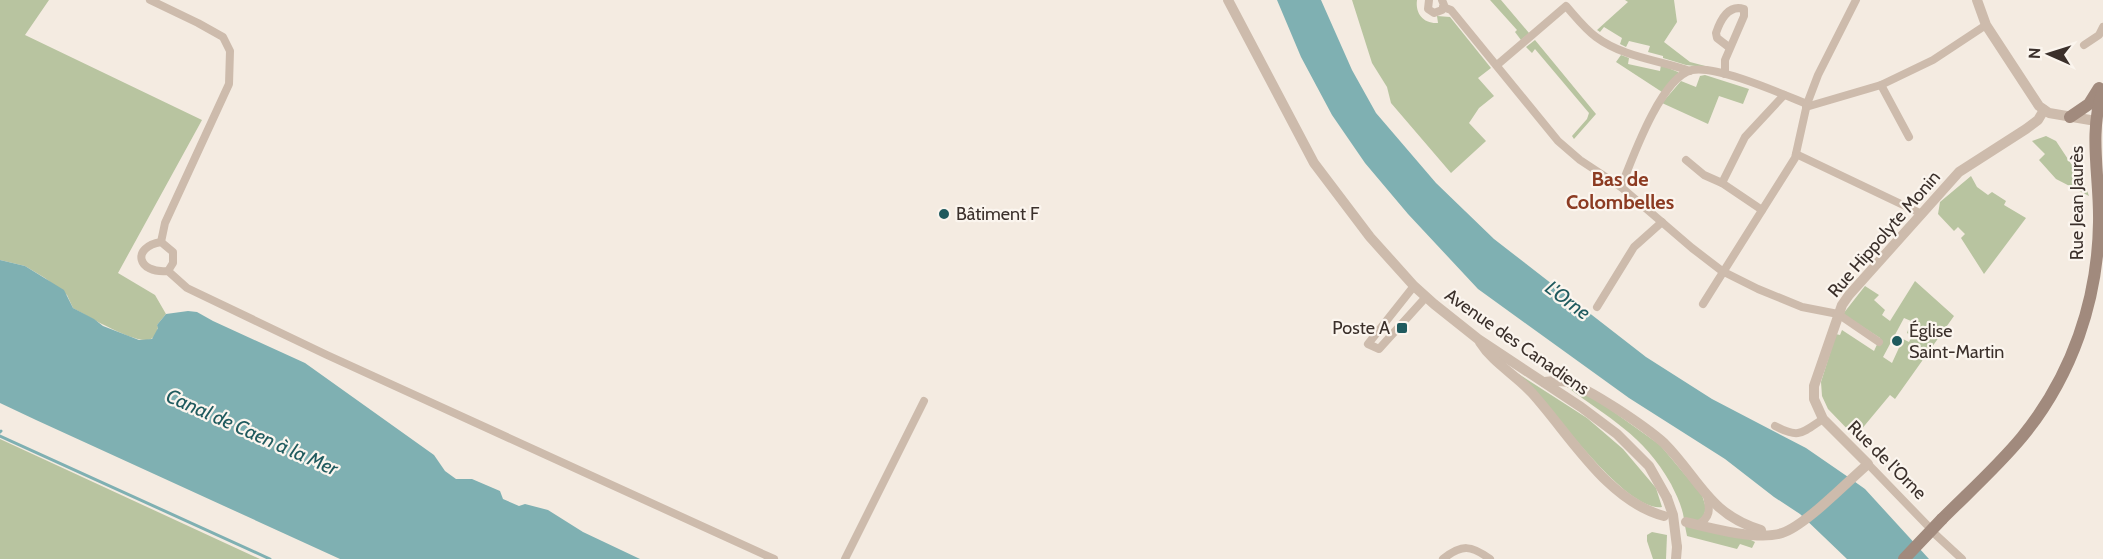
<svg xmlns="http://www.w3.org/2000/svg" width="2103" height="559" viewBox="0 0 2103 559" font-family="Cabin,sans-serif">
<style>
.green{fill:#b8c4a0;fill-rule:evenodd}
.water{fill:#7fb0b2}
.lines{fill:none;stroke-linecap:round;stroke-linejoin:round}
.stream{stroke:#7fb0b2;stroke-width:3}
.minor{stroke:#cdbbac;stroke-width:8}
.tertiary{stroke:#cdbbac;stroke-width:10}
.secondary{stroke:#a18a7d;stroke-width:12}
.tertiary-bridge{stroke:#cdbbac;stroke-width:10}
.secondary-bridge{stroke:#a18a7d;stroke-width:12}
.poi-dot{fill:#1f5a5e;stroke:#fbf5ee;stroke-width:2}
.labels{text-anchor:middle;stroke-width:4.5;stroke-linejoin:round;paint-order:stroke}
.street-label{font-size:18px;fill:#3b302b;stroke:#fbf5ee}
.poi-label{font-size:18px;fill:#3b302b;stroke:#fbf5ee;text-anchor:start}
.neighbourhood-label{font-size:20px;font-weight:bold;fill:#8c3b22;stroke:#fbf5ee}
.water-label{font-size:20px;font-style:italic;fill:#1f5a5e;stroke:#fbf5ee}
</style>
<rect width="100%" height="100%" fill="#f4ebe1"/>
<!-- green -->
<g class="green">
<path d="M 0,0 L 49,0 L 25,35 L 202,120 L 118,273 L 155,295 L 166,314 L 157,325 L 158,327 C 157,332 155,337 151,339 C 137,346 86,315 73,308 L 67,295 L 45,278 L 25,266 L 0,260 Z"/>
<path d="M 1352,0 L 1417,0 C 1415,14 1424,24 1438,23 L 1437,16 L 1450,17 L 1491,68 L 1478,78 L 1494,96 L 1479,108 L 1469,123 L 1486,141 L 1451,173 L 1391,103 L 1387,87 L 1372,63 Z"/>
<path d="M 1490,0 L 1501,0 L 1529,33 L 1521,40 L 1515,32 L 1517,30 Z"/>
<path d="M 1625,0 L 1674,0 L 1677,22 L 1664,42 L 1690,62 L 1713,68 L 1686,65 L 1663,58 L 1663,56 L 1648,52 L 1650,46 L 1629,41 L 1626,47 L 1620,44 L 1622,38 L 1604,27 L 1600,32 L 1597,30 L 1628,2 Z"/>
<path d="M 1535,40 L 1596,114 L 1574,139 L 1572,136 L 1587,119 L 1589,113 L 1535,49 L 1532,53 L 1526,47 Z"/>
<path d="M 1621,55 L 1629,58 L 1628,64 L 1660,71 L 1661,65 L 1678,72 L 1679,74 L 1662,92 L 1616,62 Z"/>
<path d="M 1705,75 L 1749,89 L 1743,104 L 1719,96 L 1708,124 L 1662,103 L 1681,81 L 1696,87 L 1700,76 Z"/>
<path d="M 2046,136 L 2056,141 L 2085,185 L 2089,196 L 2056,179 L 2039,160 L 2045,154 L 2032,141 Z"/>
<path d="M 1971,176 L 1977,187 L 1988,195 L 1992,192 L 2006,201 L 2004,205 L 2026,218 L 1984,274 L 1961,238 L 1965,234 L 1958,227 L 1954,231 L 1938,214 L 1940,202 Z"/>
<path d="M 1915,281 L 1954,316 L 1895,399 L 1890,395 L 1855,437 L 1828,409 L 1822,396 L 1821,382 L 1836,334 L 1840,335 L 1842,330 L 1874,351 L 1880,338 L 1843,314 L 1865,286 L 1879,295 L 1874,300 L 1885,310 L 1882,315 L 1890,321 ZM 1904,318 L 1911,321 L 1907,333 L 1912,336 L 1909,342 L 1903,339 L 1892,363 L 1883,357 Z"/>
<path d="M 1514,371 L 1587,418 L 1623,449 L 1656,488 L 1662,507 C 1628,512 1563,422 1540,398 C 1532,389 1523,380 1514,371 Z"/>
<path d="M 1566,386 L 1590,395 L 1660,445 L 1702,495 L 1706,508 L 1703,518 L 1697,521 L 1684,519 C 1682,506 1677,496 1671,484 C 1643,434 1609,419 1566,386 Z"/>
<path d="M 0,439 L 251,555 L 260,559 L 0,559 Z"/>
<path d="M 1685,526 L 1747,538 L 1755,542 L 1752,548 L 1740,544 L 1737,549 L 1687,536 Z"/>
<path d="M 1652,532 L 1667,535 L 1666,559 L 1653,559 L 1647,541 L 1647,535 Z"/>
</g>
<!-- water -->
<g class="water">
<path d="M 1277,0 L 1321,0 L 1352,70 L 1376,113 L 1436,183 L 1494,239 L 1646,357 L 1712,399 L 1806,448 L 1851,479 L 1865,489 L 1929,559 L 1847,559 L 1800,514 L 1774,497 L 1725,459 L 1629,398 L 1478,289 L 1408,214 L 1365,163 L 1332,115 L 1301,57 Z"/>
<path d="M 0,260 L 25,266 L 64,290 L 73,308 L 94,319 L 103,326 L 139,340 L 152,339 L 158,328 L 157,325 L 166,314 L 188,311 L 197,312 L 213,321 L 305,363 L 434,455 L 445,471 L 456,479 L 472,479 L 500,491 L 503,499 L 519,506 L 525,504 L 548,510 L 583,532 L 640,559 L 340,559 L 36,420 L 0,403 Z"/>
</g>
<g class="lines">
<!-- stream -->
<g class="stream">
<path d="M 0,432 L 1,431"/>
<path d="M 0,436 L 270,559"/>
</g>
<!-- minor -->
<g class="minor">
<path d="M 150,0 L 198,23 L 223,37 L 230,51 L 229,84 L 165,223 L 161,242"/>
<path d="M 1429,0 L 1428,9 L 1434,13 L 1442,10 L 1444,5 L 1442,0"/>
<path d="M 1443,7 L 1451,10 L 1558,141 L 1580,160 L 1621,187 L 1692,248 L 1722,271 L 1758,289 L 1802,307 L 1838,314 L 1879,342"/>
<path d="M 2084,45 L 2099,35 L 2103,27"/>
<path d="M 1497,65 L 1566,6 C 1575,16 1584,28 1596,37 C 1623,57 1658,60 1690,71"/>
<path d="M 1725,74 L 1725,60 L 1744,16 L 1744,9 C 1728,4 1720,21 1716,33 L 1717,38 L 1730,48"/>
<path d="M 1881,85 L 1909,137"/>
<path d="M 1806,107 L 1881,85 L 1933,60 L 1986,25"/>
<path d="M 1796,154 L 1922,214"/>
<path d="M 1686,160 L 1704,175 L 1722,183 L 1762,210"/>
<path d="M 1722,183 L 1745,137 L 1784,95"/>
<path d="M 1621,187 C 1632,159 1661,77 1692,70 C 1717,65 1782,94 1807,104"/>
<path d="M 161,242 L 173,252 L 173,263 L 168,271 C 137,274 131,247 161,242 Z"/>
<path d="M 168,271 L 187,288 L 327,355 L 774,559"/>
<path d="M 1414,286 L 1368,344 L 1379,349 L 1426,297"/>
<path d="M 1703,304 L 1795,158 L 1807,104 L 1818,75 L 1856,0"/>
<path d="M 1597,307 L 1634,247 L 1662,222"/>
<path d="M 1775,426 C 1799,439 1802,433 1823,419"/>
<path d="M 1868,464 L 1927,525"/>
<path d="M 1697,525 C 1711,518 1710,509 1707,496"/>
<path d="M 1936,535 L 1962,559"/>
<path d="M 845,559 L 924,401"/>
<path d="M 1443,559 C 1462,544 1471,545 1490,559"/>
</g>
<!-- tertiary -->
<g class="tertiary">
<path d="M 1228,0 L 1314,163 L 1370,237 L 1414,286 L 1434,304 L 1478,339 L 1581,407 L 1617,434 L 1649,466 L 1667,498"/>
<path d="M 1977,0 L 1986,25 L 2039,106 L 2049,113 L 2096,121"/>
<path d="M 1480,342 C 1493,363 1516,375 1532,393 C 1570,435 1607,501 1664,516"/>
<path d="M 1544,382 C 1552,381 1559,380 1567,382 C 1589,388 1646,427 1664,443 C 1699,478 1708,514 1761,530"/>
<path d="M 1686,522 C 1710,528 1758,541 1782,533 C 1805,526 1848,481 1868,464 L 1823,419 L 1814,399 L 1814,386 L 1842,305 L 1849,295 L 1959,172 L 2026,129 L 2038,120 L 2044,110"/>
<path d="M 1676,559 L 1677,547"/>
</g>
<!-- secondary -->
<g class="secondary">
<path d="M 2070,117 L 2089,104 L 2099,88"/>
<path d="M 1942,519 C 1969,492 1998,466 2022,437 C 2072,376 2098,300 2099,222 C 2100,177 2088,134 2103,90"/>
</g>
<!-- tertiary-bridge -->
<path class="tertiary-bridge" d="M 1667,498 L 1673,515 L 1677,547"/>
<!-- secondary-bridge -->
<path class="secondary-bridge" d="M 1904,559 L 1942,519"/>
</g>
<!-- markers -->
<g class="poi-dot">
<circle cx="944" cy="214" r="6"/>
<rect x="1396" y="322" width="12" height="12" rx="3"/>
<circle cx="1897" cy="341" r="6"/>
</g>
<g class="labels">
<!-- street labels -->
<g class="street-label">
<text transform="translate(2077 203) rotate(-90)" y="6">Rue Jean Jaurès</text>
<text transform="translate(1884 234) rotate(-49)" y="6">Rue Hippolyte Monin</text>
<text transform="translate(1517 342) rotate(35)" y="6">Avenue des Canadiens</text>
<text transform="translate(1887 460) rotate(45)" y="6">Rue de l'Orne</text>
</g>
<!-- poi labels -->
<g class="poi-label">
<text x="956" y="220">Bâtiment F</text>
<text x="1390" y="334" text-anchor="end">Poste A</text>
<text x="1909" y="337">Église<tspan x="1909" dy="21">Saint-Martin</tspan></text>
</g>
<!-- neighbourhood labels -->
<g class="neighbourhood-label">
<text x="1620" y="186">Bas de<tspan x="1620" dy="23">Colombelles</tspan></text>
</g>
<!-- water labels -->
<g class="water-label">
<text transform="translate(1568 300) rotate(37)" y="7">L'Orne</text>
<text transform="translate(252 432) rotate(24)" y="7">Canal de Caen à la Mer</text>
</g>
</g>
<!-- north arrow -->
<g transform="translate(2049 54) rotate(273)" stroke="#fbf5ee" stroke-width="4.5" paint-order="stroke">
<path d="M0-4.5L10 22L0 15L-10 22Z" fill="#3b302b"/>
<text y="-9" font-size="16" font-weight="bold" text-anchor="middle" fill="#3b302b">N</text>
</g>
</svg>
